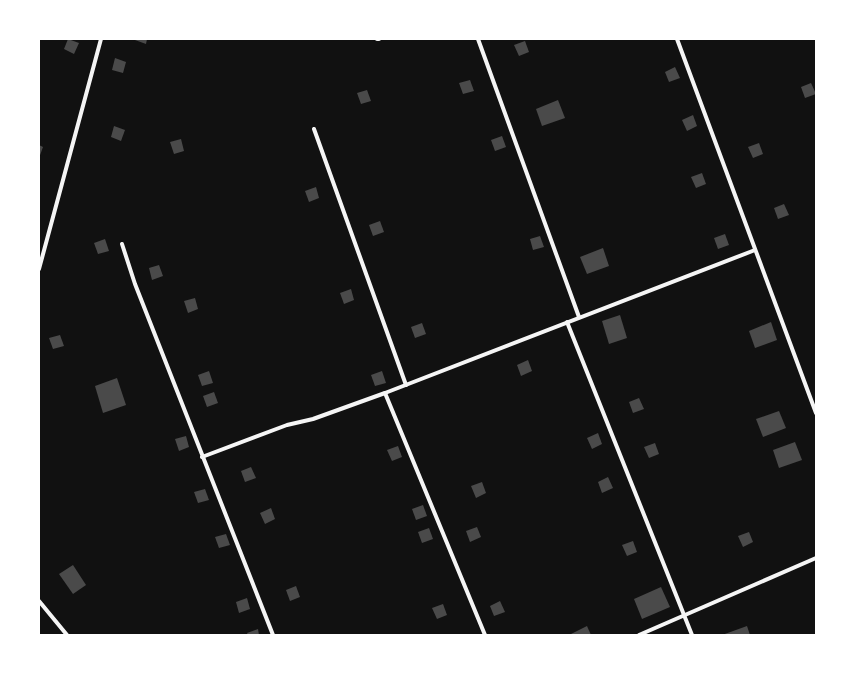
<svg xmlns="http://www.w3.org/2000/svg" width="855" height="674" viewBox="0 0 855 674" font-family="Barlow,sans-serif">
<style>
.building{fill:#4a4a4a}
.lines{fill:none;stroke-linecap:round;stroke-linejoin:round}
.service{stroke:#f5f5f5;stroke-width:4}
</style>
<rect width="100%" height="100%" fill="#111"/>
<!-- building -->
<g class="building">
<path d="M 68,39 L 79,43 L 74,54 L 64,49 Z"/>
<path d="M 135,39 L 147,39 L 146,44 L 135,40 Z"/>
<path d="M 525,41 L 529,52 L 519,56 L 514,45 Z"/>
<path d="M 115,58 L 126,62 L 123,73 L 112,70 Z"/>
<path d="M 675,67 L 680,78 L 669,82 L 665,72 Z"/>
<path d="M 470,80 L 474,91 L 463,94 L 459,83 Z"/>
<path d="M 811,83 L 816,94 L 805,98 L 801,87 Z"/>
<path d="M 367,90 L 371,101 L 361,104 L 357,93 Z"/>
<path d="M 558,100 L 565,118 L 542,126 L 536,109 Z"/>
<path d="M 693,115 L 697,126 L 687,131 L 682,120 Z"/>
<path d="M 114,126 L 125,130 L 121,141 L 111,137 Z"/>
<path d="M 502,136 L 506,147 L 495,151 L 491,140 Z"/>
<path d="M 181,139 L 184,151 L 174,154 L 170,142 Z"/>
<path d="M 759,143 L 763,154 L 753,158 L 748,147 Z"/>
<path d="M 39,145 L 43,147 L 39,158 Z"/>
<path d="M 702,173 L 706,184 L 696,188 L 691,177 Z"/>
<path d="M 316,187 L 319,198 L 309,202 L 305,191 Z"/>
<path d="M 784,204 L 789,215 L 778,219 L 774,208 Z"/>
<path d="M 380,221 L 384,232 L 373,236 L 369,225 Z"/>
<path d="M 725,234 L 729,245 L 718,249 L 714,238 Z"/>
<path d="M 540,236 L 544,247 L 533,250 L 530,239 Z"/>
<path d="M 105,239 L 109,251 L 98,254 L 94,243 Z"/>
<path d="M 603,248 L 609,266 L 587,274 L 580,257 Z"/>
<path d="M 159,265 L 163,276 L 152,280 L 149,268 Z"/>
<path d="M 351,289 L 354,300 L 344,304 L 340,293 Z"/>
<path d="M 195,298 L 198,309 L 188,313 L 184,301 Z"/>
<path d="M 620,315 L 627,338 L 609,344 L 602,321 Z"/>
<path d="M 771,322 L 777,340 L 755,348 L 749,331 Z"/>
<path d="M 422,323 L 426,334 L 415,338 L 411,327 Z"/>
<path d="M 60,335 L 64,346 L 53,349 L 49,338 Z"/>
<path d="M 528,360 L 532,371 L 521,376 L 517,365 Z"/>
<path d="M 209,371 L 213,383 L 202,386 L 198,375 Z"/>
<path d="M 382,371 L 386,383 L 375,386 L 371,375 Z"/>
<path d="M 117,378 L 126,405 L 103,413 L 95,386 Z"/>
<path d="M 214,392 L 218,403 L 207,407 L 203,396 Z"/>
<path d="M 639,398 L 644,409 L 633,413 L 629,402 Z"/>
<path d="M 779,411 L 786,428 L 763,437 L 756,419 Z"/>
<path d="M 598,433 L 602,444 L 592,449 L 587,438 Z"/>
<path d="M 186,436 L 189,447 L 179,451 L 175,439 Z"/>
<path d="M 795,442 L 802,460 L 779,468 L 773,450 Z"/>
<path d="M 655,443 L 659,454 L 649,458 L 644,447 Z"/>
<path d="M 398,446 L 402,457 L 392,461 L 387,450 Z"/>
<path d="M 251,467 L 256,478 L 245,482 L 241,471 Z"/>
<path d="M 608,477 L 613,488 L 602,493 L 598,482 Z"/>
<path d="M 482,482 L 486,493 L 476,498 L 471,486 Z"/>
<path d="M 205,489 L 209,500 L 198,503 L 194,492 Z"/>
<path d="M 423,505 L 427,516 L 416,520 L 412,509 Z"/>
<path d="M 271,508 L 275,519 L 265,524 L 260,513 Z"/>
<path d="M 477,527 L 481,537 L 470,542 L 466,531 Z"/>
<path d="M 429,528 L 433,539 L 422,543 L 418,532 Z"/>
<path d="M 749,532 L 753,542 L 743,547 L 738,536 Z"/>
<path d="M 226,534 L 230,545 L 219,548 L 215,537 Z"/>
<path d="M 633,541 L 637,552 L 627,556 L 622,545 Z"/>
<path d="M 73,565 L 86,585 L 73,594 L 59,574 Z"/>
<path d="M 296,586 L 300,597 L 290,601 L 286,590 Z"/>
<path d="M 661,587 L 670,607 L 642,619 L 634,599 Z"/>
<path d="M 247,598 L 250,609 L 239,613 L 236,602 Z"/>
<path d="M 500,601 L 505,612 L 494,616 L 490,606 Z"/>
<path d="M 443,604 L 447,615 L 437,619 L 432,608 Z"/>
<path d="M 587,626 L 591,635 L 569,635 Z"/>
<path d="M 747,626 L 750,635 L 722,635 Z"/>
<path d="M 258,629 L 259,635 L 248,635 L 247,633 Z"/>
</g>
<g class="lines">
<!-- service -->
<g class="service">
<path d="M 377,39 L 379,39"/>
<path d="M 478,39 L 579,317"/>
<path d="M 677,39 L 816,413"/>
<path d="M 314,129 L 406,385"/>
<path d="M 122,244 L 135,284 L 273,635"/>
<path d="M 39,269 L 101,39"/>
<path d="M 567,322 L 692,635"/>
<path d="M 385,393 L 485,635"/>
<path d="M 202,457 L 287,425 L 313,419 L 385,393 L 755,250"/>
<path d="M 39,601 L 67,635"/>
<path d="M 639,635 L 816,558"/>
</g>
</g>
<!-- border -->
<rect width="855" height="674" fill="none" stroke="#ffffff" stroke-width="80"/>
</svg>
